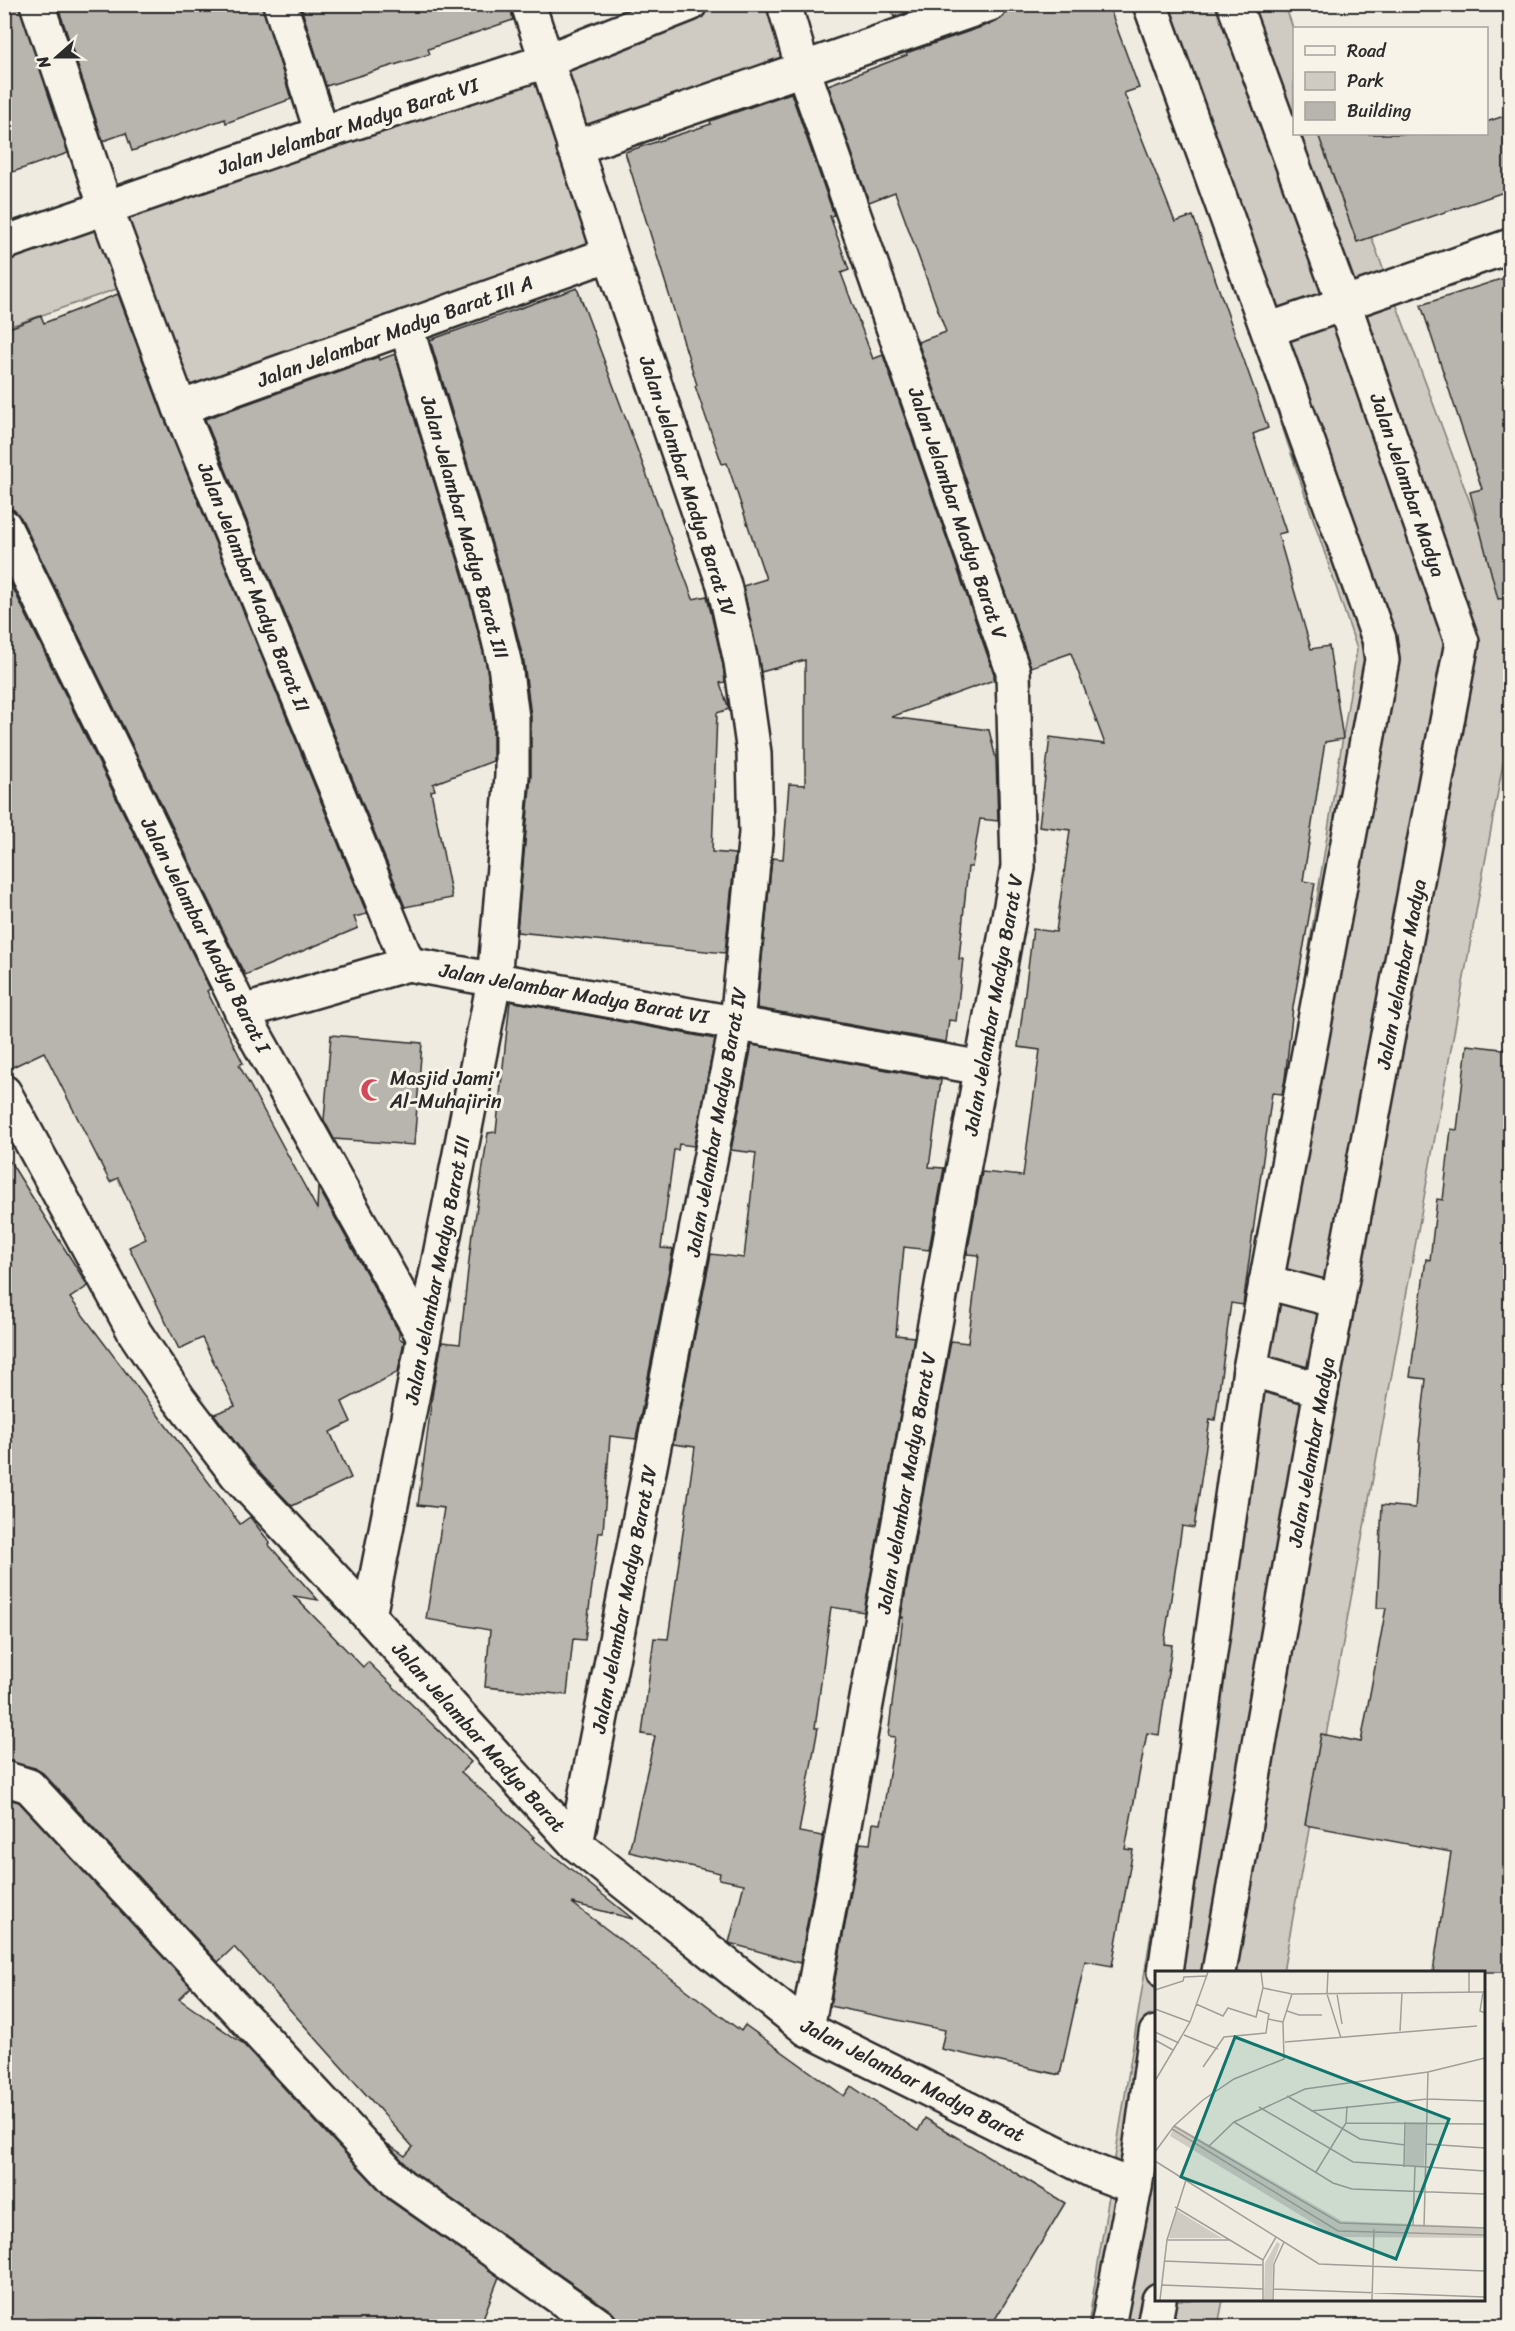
<svg xmlns="http://www.w3.org/2000/svg" width="1515" height="2331" viewBox="0 0 1515 2331" font-family="Sriracha,sans-serif">
<style>
.green{fill:#cfcbc2;stroke:#7d7b76;stroke-width:1.5}
.building{fill:#b8b5ae;stroke:#2b2b2b;stroke-width:1.5}
.lines{fill:none;stroke-linecap:round;stroke-linejoin:round}
.minor-casing{stroke:#2b2b2b;stroke-width:38}
.minor{stroke:#f7f3e8;stroke-width:33}
.labels{text-anchor:middle;stroke-width:6;stroke-linejoin:round;paint-order:stroke}
.street-label{font-size:20px;fill:#2b2b2b;stroke:#f7f3e8}
.poi-label{font-size:20px;fill:#2b2b2b;stroke:#f7f3e8;text-anchor:start}
.inset-road{fill:none;stroke:#a19e98;stroke-width:1.5}
.view{fill:#0f766e;fill-opacity:0.15;stroke:#0f766e;stroke-width:3}
.inset-edge{fill:none;stroke:#2b2b2b;stroke-width:3}
</style>
<rect width="100%" height="100%" fill="#efebe0"/>
<filter id="ink" filterUnits="userSpaceOnUse"><feTurbulence type="fractalNoise" baseFrequency=".0167" numOctaves="2"/><feDisplacementMap in="SourceGraphic" scale="12" xChannelSelector="R" yChannelSelector="G"/><feConvolveMatrix kernelMatrix="1 2 1 2 8 2 1 2 1" color-interpolation-filters="sRGB"/></filter>
<g filter="url(#ink)">
<!-- green -->
<g class="green">
<path d="M 779,4 L 797,68 L 573,144 L 553,65 L 703,5 Z"/>
<path d="M 1140,5 L 1285,5 L 1294,31 L 1294,134 L 1333,134 L 1510,610 L 1510,725 L 1283,1972 L 1156,1972 L 1156,2300 L 1223,2300 L 1218,2326 L 1088,2326 L 1357,649 Z"/>
<path d="M 530,70 L 599,252 L 184,399 L 112,210 Z"/>
<path d="M 103,215 L 128,285 L 5,328 L 4,250 Z"/>
</g>
<!-- building -->
<g class="building">
<path d="M 4,4 L 19,4 L 68,153 L 4,175 Z"/>
<path d="M 57,4 L 262,4 L 291,99 L 226,123 L 225,119 L 132,151 L 126,133 L 103,141 Z"/>
<path d="M 300,4 L 510,4 L 513,20 L 428,49 L 430,54 L 326,86 Z"/>
<path d="M 889,4 L 931,4 L 894,17 Z"/>
<path d="M 1008,4 L 1108,4 L 1139,88 L 1124,93 L 1175,222 L 1193,216 L 1268,428 L 1253,434 L 1286,532 L 1278,534 L 1311,649 L 1329,646 L 1343,739 L 1325,742 L 1303,881 L 1315,883 L 1293,1007 L 1285,1079 L 1282,1094 L 1272,1093 L 1243,1305 L 1231,1303 L 1215,1420 L 1210,1419 L 1194,1528 L 1182,1526 L 1164,1644 L 1172,1645 L 1159,1735 L 1147,1733 L 1125,1849 L 1133,1850 L 1112,1966 L 1085,1961 L 1060,2075 L 941,2049 L 945,2030 L 830,2006 L 860,1843 L 870,1844 L 873,1823 L 881,1824 L 895,1737 L 888,1736 L 903,1617 L 901,1617 L 951,1341 L 968,1343 L 979,1255 L 967,1254 L 982,1172 L 1023,1176 L 1040,1050 L 1018,1047 L 1033,929 L 1056,932 L 1070,830 L 1039,826 L 1050,737 L 1105,744 L 1071,653 L 1031,667 L 918,342 L 946,332 L 895,192 L 869,202 L 828,85 L 907,55 L 906,53 L 996,22 L 1004,16 Z"/>
<path d="M 791,93 L 834,215 L 830,216 L 849,270 L 841,273 L 873,359 L 883,355 L 994,674 L 994,680 L 891,717 L 989,730 L 996,759 L 998,821 L 980,819 L 972,867 L 968,867 L 959,959 L 963,959 L 956,1021 L 949,1020 L 946,1042 L 757,1008 L 772,858 L 783,859 L 789,784 L 805,785 L 805,660 L 761,672 L 743,586 L 766,579 L 727,463 L 722,464 L 695,386 L 697,385 L 625,152 L 711,124 L 710,121 Z"/>
<path d="M 1510,114 L 1510,190 L 1357,242 L 1318,134 L 1486,134 L 1486,122 Z"/>
<path d="M 1510,276 L 1510,598 L 1498,599 L 1470,492 L 1482,489 L 1421,305 Z"/>
<path d="M 577,288 L 693,599 L 707,596 L 723,665 L 725,682 L 720,683 L 729,709 L 717,713 L 712,852 L 735,854 L 725,953 L 517,932 L 531,776 L 531,716 L 524,662 L 506,590 L 430,340 Z"/>
<path d="M 118,294 L 163,415 L 367,914 L 354,917 L 358,928 L 245,975 L 21,518 L 14,510 L 4,507 L 4,330 L 41,316 L 44,323 Z"/>
<path d="M 395,354 L 470,600 L 487,668 L 493,719 L 493,761 L 433,784 L 435,790 L 431,791 L 452,898 L 405,907 L 205,419 L 378,357 L 379,360 Z"/>
<path d="M 4,570 L 210,989 L 207,991 L 243,1063 L 239,1065 L 317,1209 L 318,1187 L 399,1332 L 399,1338 L 404,1341 L 398,1372 L 342,1402 L 351,1422 L 330,1432 L 351,1478 L 292,1506 L 251,1463 L 214,1414 L 235,1406 L 202,1338 L 179,1349 L 129,1247 L 146,1239 L 118,1178 L 110,1182 L 44,1052 L 4,1071 Z"/>
<path d="M 510,1001 L 715,1039 L 694,1146 L 679,1144 L 678,1150 L 674,1150 L 661,1248 L 673,1249 L 636,1439 L 610,1436 L 603,1532 L 599,1532 L 585,1640 L 573,1639 L 567,1695 L 485,1687 L 490,1630 L 426,1619 L 444,1508 L 418,1505 L 433,1390 L 442,1342 L 460,1344 L 472,1233 L 473,1233 L 488,1133 L 496,1132 Z"/>
<path d="M 331,1035 L 422,1043 L 414,1145 L 334,1139 L 324,1120 Z"/>
<path d="M 752,1045 L 941,1080 L 929,1167 L 944,1168 L 929,1250 L 904,1247 L 896,1335 L 914,1337 L 864,1612 L 831,1607 L 815,1728 L 818,1728 L 799,1832 L 823,1836 L 800,1963 L 729,1943 L 744,1884 L 719,1879 L 720,1873 L 629,1852 L 655,1736 L 642,1734 L 654,1638 L 668,1639 L 695,1447 L 673,1444 L 711,1254 L 744,1258 L 756,1153 L 731,1150 Z"/>
<path d="M 1467,1045 L 1510,1050 L 1510,1575 L 1506,1641 L 1510,1641 L 1510,1972 L 1433,1972 L 1451,1852 L 1305,1825 L 1321,1734 L 1361,1742 L 1386,1608 L 1377,1608 L 1382,1505 L 1415,1508 L 1420,1443 L 1419,1442 L 1426,1379 L 1410,1377 L 1426,1259 L 1430,1260 L 1437,1199 L 1443,1200 L 1451,1129 L 1457,1130 Z"/>
<path d="M 4,1152 L 88,1286 L 70,1298 L 240,1524 L 250,1517 L 270,1543 L 268,1544 L 318,1600 L 294,1596 L 363,1667 L 368,1662 L 471,1762 L 461,1772 L 534,1837 L 532,1838 L 633,1919 L 572,1903 L 741,2031 L 745,2025 L 844,2096 L 851,2086 L 918,2131 L 925,2118 L 1065,2203 L 991,2326 L 621,2326 L 611,2311 L 412,2171 L 386,2143 L 405,2156 L 413,2147 L 234,1947 L 218,1962 L 43,1773 L 35,1768 L 4,1760 Z"/>
<path d="M 4,1798 L 19,1802 L 191,1987 L 179,1999 L 242,2043 L 389,2200 L 499,2277 L 480,2326 L 193,2326 L 193,2320 L 48,2319 L 52,2326 L 4,2326 Z"/>
</g>
<g class="lines">
<!-- minor casing -->
<g class="minor-casing">
<g id="minor">
<path d="M 37,4 L 106,208 L 180,408 L 408,964"/>
<path d="M 280,4 L 322,133"/>
<path d="M 528,4 L 610,254 L 724,585 L 741,662 L 754,753 L 756,833 L 737,1022 L 576,1844"/>
<path d="M 784,4 L 803,69 L 1013,671 L 1018,867 L 807,2029"/>
<path d="M 1150,4 L 1379,639 L 1382,660 L 1250,1369 L 1165,1972"/>
<path d="M 574,148 L 990,4"/>
<path d="M 4,243 L 322,133 L 546,61 L 690,4"/>
<path d="M 1268,330 L 1510,246"/>
<path d="M 180,408 L 610,254"/>
<path d="M 4,526 L 242,1012 L 423,1336"/>
<path d="M 242,1012 L 408,964 L 982,1068"/>
<path d="M 4,1092 L 135,1333 L 179,1399 L 237,1475 L 369,1616 L 576,1844 L 807,2029 L 1093,2171 L 1135,2187"/>
<path d="M 1266,1282 L 1338,1301"/>
<path d="M 1250,1369 L 1321,1390"/>
<path d="M 369,1616 L 494,981 L 512,776 L 512,718 L 505,665 L 488,595 L 406,327"/>
<path d="M 4,1778 L 29,1786 L 400,2185 L 600,2326"/>
<path d="M 1219,1972 L 1321,1390 L 1462,642 L 1344,304 L 1234,4"/>
<path d="M 1108,2326 L 1135,2187 L 1156,2033"/>
<path d="M 1154,2326 L 1159,2300"/>
</g>
</g>
<!-- minor -->
<use href="#minor" class="minor"/>
</g>
</g>
<!-- icons -->
<defs>
<g id="mosque-bare" transform="scale(1.8)"><path d="M3.5-4.9A6 6 0 1 0 3.5 4.9A5 5 0 1 1 3.5-4.9Z" fill="#d1495b" stroke="#f7f3e8" stroke-width="2.5" paint-order="stroke"/></g>
</defs>
<g fill-rule="evenodd">
<use href="#mosque-bare" x="372" y="1090"/>
</g>
<g class="labels">
<!-- street labels -->
<g class="street-label">
<text transform="translate(348 126) rotate(-18)" y="7">Jalan Jelambar Madya Barat VI</text>
<text transform="translate(395 331) rotate(-20)" y="7">Jalan Jelambar Madya Barat III A</text>
<text transform="translate(1408 485) rotate(71)" y="7">Jalan Jelambar Madya</text>
<text transform="translate(688 486) rotate(72)" y="7">Jalan Jelambar Madya Barat IV</text>
<text transform="translate(958 513) rotate(71)" y="7">Jalan Jelambar Madya Barat V</text>
<text transform="translate(465 527) rotate(74)" y="7">Jalan Jelambar Madya Barat III</text>
<text transform="translate(254 587) rotate(68)" y="7">Jalan Jelambar Madya Barat II</text>
<text transform="translate(206 935) rotate(63)" y="7">Jalan Jelambar Madya Barat I</text>
<text transform="translate(1401 974) rotate(-79)" y="7">Jalan Jelambar Madya</text>
<text transform="translate(574 993) rotate(10)" y="7">Jalan Jelambar Madya Barat VI</text>
<text transform="translate(993 1005) rotate(-80)" y="7">Jalan Jelambar Madya Barat V</text>
<text transform="translate(716 1122) rotate(-80)" y="7">Jalan Jelambar Madya Barat IV</text>
<text transform="translate(437 1270) rotate(-79)" y="7">Jalan Jelambar Madya Barat III</text>
<text transform="translate(1311 1452) rotate(-80)" y="7">Jalan Jelambar Madya</text>
<text transform="translate(906 1483) rotate(-80)" y="7">Jalan Jelambar Madya Barat V</text>
<text transform="translate(624 1599) rotate(-79)" y="7">Jalan Jelambar Madya Barat IV</text>
<text transform="translate(479 1737) rotate(48)" y="7">Jalan Jelambar Madya Barat</text>
<text transform="translate(913 2080) rotate(27)" y="7">Jalan Jelambar Madya Barat</text>
</g>
<!-- poi labels -->
<g class="poi-label">
<text x="390" y="1085">Masjid Jami'<tspan x="390" dy="23">Al-Muhajirin</tspan></text>
</g>
</g>
<!-- overview -->
<g transform="translate(1155 1971)">
<rect width="330" height="330" fill="#efebe0"/>
<path d="M 251,151 L 271,151 L 269,195 L 250,195 ZM 20,154 L 187,250 L 330,256 L 330,267 L 181,266 L 15,165 ZM 21,239 L 67,267 L 14,267 ZM 122,271 L 125,273 L 118,292 L 117,329 L 109,329 L 110,292 Z" fill="#cfcbc2"/>
<path class="inset-road" d="M 173,1 L 172,23 L 186,67M 314,1 L 314,21M 108,17 L 137,23 L 330,21M 0,19 L 28,10 L 29,6 L 51,5M 328,21 L 325,40 L 330,42M 182,23 L 187,53M 41,33 L 68,45 L 73,37 L 101,46 L 108,17 L 106,1M 0,38 L 35,51M 103,39 L 114,43 L 113,48 L 128,51M 132,40 L 144,44 L 167,44M 245,60 L 247,22M 0,61 L 24,72M 29,64 L 63,78M 0,69 L 18,79M 130,71 L 322,55M 48,96 L 69,66 L 111,62 L 113,48M 0,110 L 35,51 L 53,1M 132,125 L 205,168 L 250,174M 104,136 L 198,191 L 330,200M 156,140 L 272,128 L 330,130M 79,151 L 178,212 L 197,218 L 330,223M 191,152 L 330,153M 19,155 L 185,252 L 330,257M 17,158 L 183,260 L 330,264M 271,173 L 330,177M 53,176 L 79,151 L 150,118 L 273,101 L 330,87M 0,181 L 19,155 L 48,129 L 79,108 L 129,88 L 128,51 L 137,23M 0,190 L 164,293 L 330,300M 249,196 L 250,151M 161,201 L 191,152 L 192,135M 20,236 L 108,289M 258,254 L 260,196M 269,256 L 273,101M 12,269 L 74,269M 9,290 L 107,294M 6,314 L 108,318M 119,318 L 330,326M 5,329 L 12,269 L 31,209M 108,329 L 108,289 L 121,266M 118,329 L 119,293 L 129,271M 217,329 L 219,258"/>
<path class="view" d="M 80,66 L 294,148 L 241,288 L 26,206 Z"/>
<rect width="330" height="330" class="inset-edge"/>
</g>
<!-- margin -->
<rect width="1515" height="2331" fill="none" stroke="#f7f3e8" stroke-width="24"/>
<rect x="12" y="12" width="1491" height="2307" fill="none" stroke="#2b2b2b" stroke-width="2" filter="url(#ink)"/>
<!-- legend -->
<rect x="1293" y="27" width="195" height="108" fill="#f7f3e8" stroke="#a5a39c" stroke-width="1.5"/>
<rect x="1305" y="46" width="30" height="9" fill="#f7f3e8" stroke="#a5a39c" stroke-width="1.5"/>
<text x="1347" y="57" font-size="18" fill="#2b2b2b">Road</text>
<rect x="1305" y="72" width="30" height="18" fill="#cfcbc2" stroke="#a5a39c" stroke-width="1.5"/>
<text x="1347" y="87" font-size="18" fill="#2b2b2b">Park</text>
<rect x="1305" y="102" width="30" height="18" fill="#b8b5ae" stroke="#a5a39c" stroke-width="1.5"/>
<text x="1347" y="117" font-size="18" fill="#2b2b2b">Building</text>
<!-- north arrow -->
<g transform="translate(57 57) rotate(249)" stroke="#f7f3e8" stroke-width="4.5" paint-order="stroke">
<path d="M0-4.5L10 22L0 15L-10 22Z" fill="#2b2b2b"/>
<text y="-9" font-size="16" font-weight="bold" text-anchor="middle" fill="#2b2b2b">N</text>
</g>
</svg>
